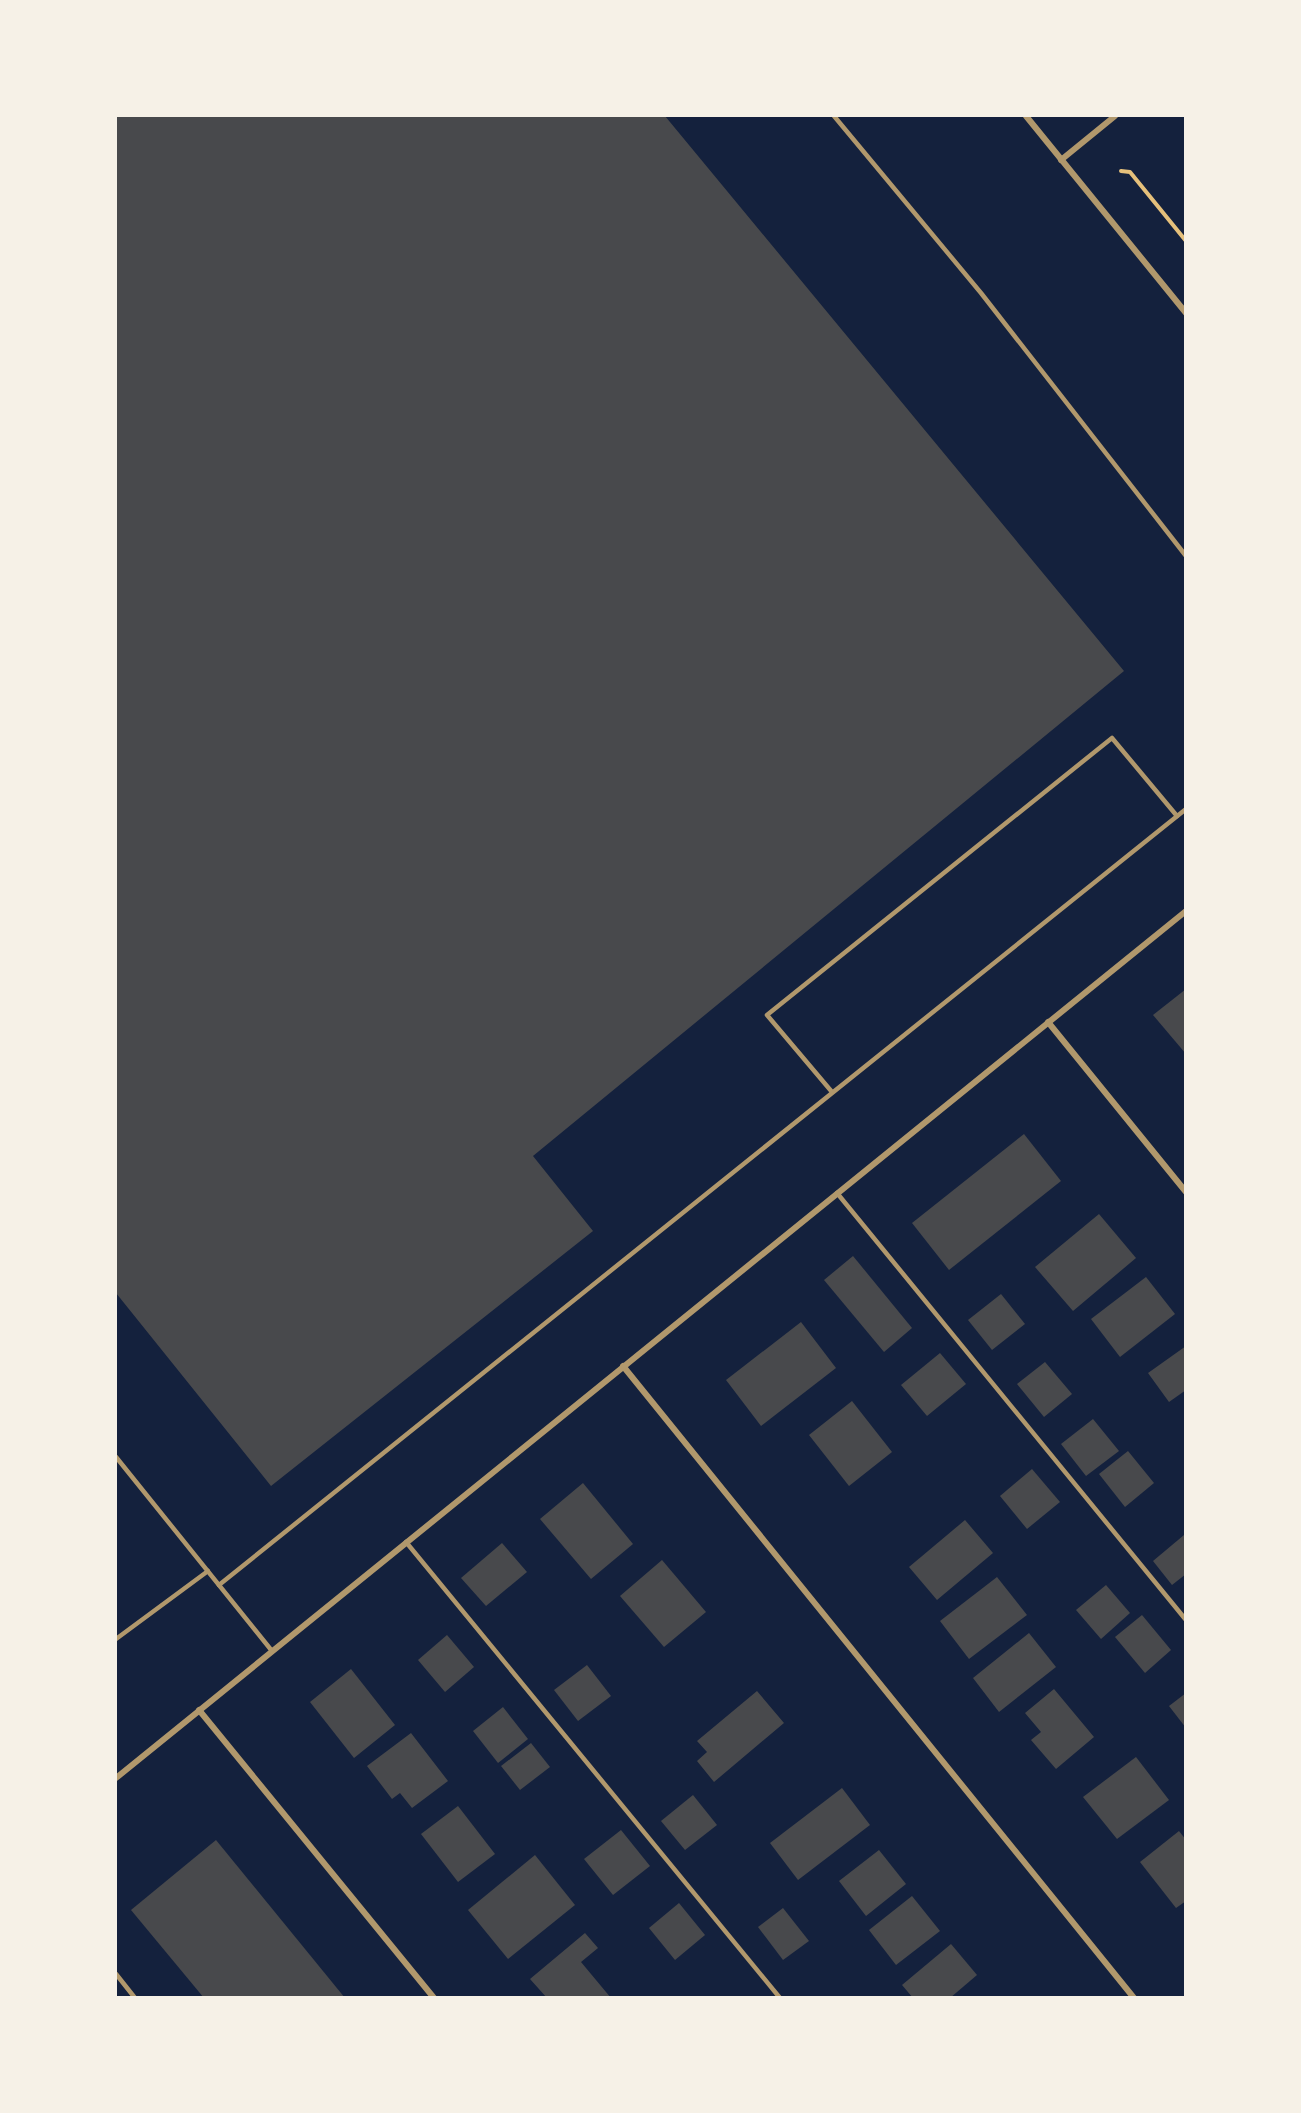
<svg xmlns="http://www.w3.org/2000/svg" width="1301" height="2113" viewBox="0 0 1301 2113" font-family="'Work Sans',sans-serif">
<style>
.building{fill:#48494c}
.lines{fill:none;stroke-linecap:round;stroke-linejoin:round}
.path{stroke:#e5c07b;stroke-width:4}
.service{stroke:#b1986c;stroke-width:4.5}
.minor{stroke:#b1986c;stroke-width:6}
</style>
<rect width="100%" height="100%" fill="#14213d"/>
<!-- building -->
<g class="building">
<path d="M 116,116 L 665,116 L 1124,671 L 533,1156 L 593,1231 L 271,1486 L 116,1293 Z"/>
<path d="M 1186,989 L 1186,1054 L 1153,1015 Z"/>
<path d="M 1024,1134 L 1061,1181 L 949,1270 L 912,1223 Z"/>
<path d="M 1099,1214 L 1136,1258 L 1073,1311 L 1035,1267 Z"/>
<path d="M 853,1256 L 912,1328 L 884,1352 L 824,1280 Z"/>
<path d="M 1146,1277 L 1175,1314 L 1120,1357 L 1091,1319 Z"/>
<path d="M 1001,1294 L 1025,1324 L 992,1350 L 968,1320 Z"/>
<path d="M 801,1322 L 836,1368 L 761,1426 L 726,1380 Z"/>
<path d="M 1186,1346 L 1186,1390 L 1169,1402 L 1148,1373 Z"/>
<path d="M 940,1353 L 966,1384 L 927,1416 L 901,1385 Z"/>
<path d="M 1045,1362 L 1072,1394 L 1044,1417 L 1017,1384 Z"/>
<path d="M 852,1401 L 892,1452 L 849,1486 L 809,1435 Z"/>
<path d="M 1093,1419 L 1119,1451 L 1086,1476 L 1061,1444 Z"/>
<path d="M 1128,1451 L 1154,1483 L 1125,1507 L 1099,1474 Z"/>
<path d="M 1032,1469 L 1060,1502 L 1027,1529 L 1000,1496 Z"/>
<path d="M 583,1483 L 633,1544 L 591,1579 L 540,1519 Z"/>
<path d="M 965,1520 L 993,1553 L 937,1600 L 909,1567 Z"/>
<path d="M 1184,1535 L 1186,1537 L 1186,1574 L 1172,1585 L 1153,1561 Z"/>
<path d="M 502,1543 L 527,1572 L 486,1606 L 461,1578 Z"/>
<path d="M 662,1560 L 706,1612 L 664,1647 L 620,1596 Z"/>
<path d="M 997,1577 L 1027,1615 L 969,1659 L 940,1621 Z"/>
<path d="M 1106,1585 L 1130,1613 L 1101,1639 L 1076,1610 Z"/>
<path d="M 1142,1615 L 1171,1650 L 1145,1673 L 1115,1637 Z"/>
<path d="M 1029,1633 L 1056,1667 L 999,1712 L 973,1678 Z"/>
<path d="M 447,1635 L 474,1667 L 445,1692 L 418,1660 Z"/>
<path d="M 587,1665 L 611,1696 L 578,1721 L 554,1690 Z"/>
<path d="M 351,1669 L 395,1725 L 354,1758 L 310,1702 Z"/>
<path d="M 1054,1689 L 1094,1737 L 1056,1769 L 1031,1740 L 1041,1732 L 1025,1713 Z"/>
<path d="M 757,1691 L 784,1723 L 714,1782 L 697,1761 L 707,1752 L 697,1741 Z"/>
<path d="M 1186,1693 L 1186,1728 L 1169,1706 Z"/>
<path d="M 503,1707 L 528,1739 L 498,1763 L 473,1731 Z"/>
<path d="M 411,1733 L 448,1781 L 412,1808 L 400,1793 L 392,1799 L 367,1766 Z"/>
<path d="M 531,1743 L 550,1767 L 520,1790 L 501,1766 Z"/>
<path d="M 1136,1757 L 1169,1800 L 1117,1839 L 1083,1797 Z"/>
<path d="M 842,1788 L 870,1825 L 798,1880 L 770,1843 Z"/>
<path d="M 693,1795 L 717,1825 L 685,1850 L 661,1821 Z"/>
<path d="M 458,1806 L 495,1854 L 458,1882 L 421,1834 Z"/>
<path d="M 621,1830 L 650,1866 L 613,1895 L 584,1859 Z"/>
<path d="M 1179,1831 L 1186,1840 L 1186,1901 L 1176,1908 L 1140,1862 Z"/>
<path d="M 216,1840 L 345,1998 L 204,1998 L 131,1910 Z"/>
<path d="M 879,1850 L 906,1884 L 866,1916 L 839,1881 Z"/>
<path d="M 535,1855 L 575,1905 L 508,1959 L 468,1910 Z"/>
<path d="M 912,1896 L 940,1931 L 896,1965 L 869,1930 Z"/>
<path d="M 679,1903 L 705,1935 L 675,1960 L 649,1928 Z"/>
<path d="M 783,1908 L 809,1941 L 783,1960 L 758,1927 Z"/>
<path d="M 585,1933 L 598,1948 L 581,1962 L 611,1998 L 547,1998 L 530,1979 Z"/>
<path d="M 951,1944 L 977,1975 L 950,1998 L 913,1998 L 902,1985 Z"/>
</g>
<g class="lines">
<!-- path -->
<path class="path" d="M 1121,171 L 1130,172 L 1186,241"/>
<!-- service -->
<g class="service">
<path d="M 834,116 L 981,293 L 1186,556"/>
<path d="M 832,1092 L 767,1015 L 1112,738 L 1177,816"/>
<path d="M 837,1193 L 1186,1620"/>
<path d="M 116,1457 L 272,1651"/>
<path d="M 406,1542 L 780,1998"/>
<path d="M 219,1585 L 1186,809"/>
<path d="M 116,1639 L 208,1571"/>
<path d="M 116,1974 L 135,1998"/>
</g>
<!-- minor -->
<g class="minor">
<path d="M 1026,116 L 1186,313"/>
<path d="M 1061,160 L 1115,116"/>
<path d="M 1048,1022 L 1186,1192"/>
<path d="M 623,1366 L 1134,1998"/>
<path d="M 199,1710 L 434,1998"/>
<path d="M 116,1778 L 1186,911"/>
</g>
</g>
<!-- border -->
<rect width="1301" height="2113" fill="none" stroke="#f6f1e7" stroke-width="234"/>
</svg>
